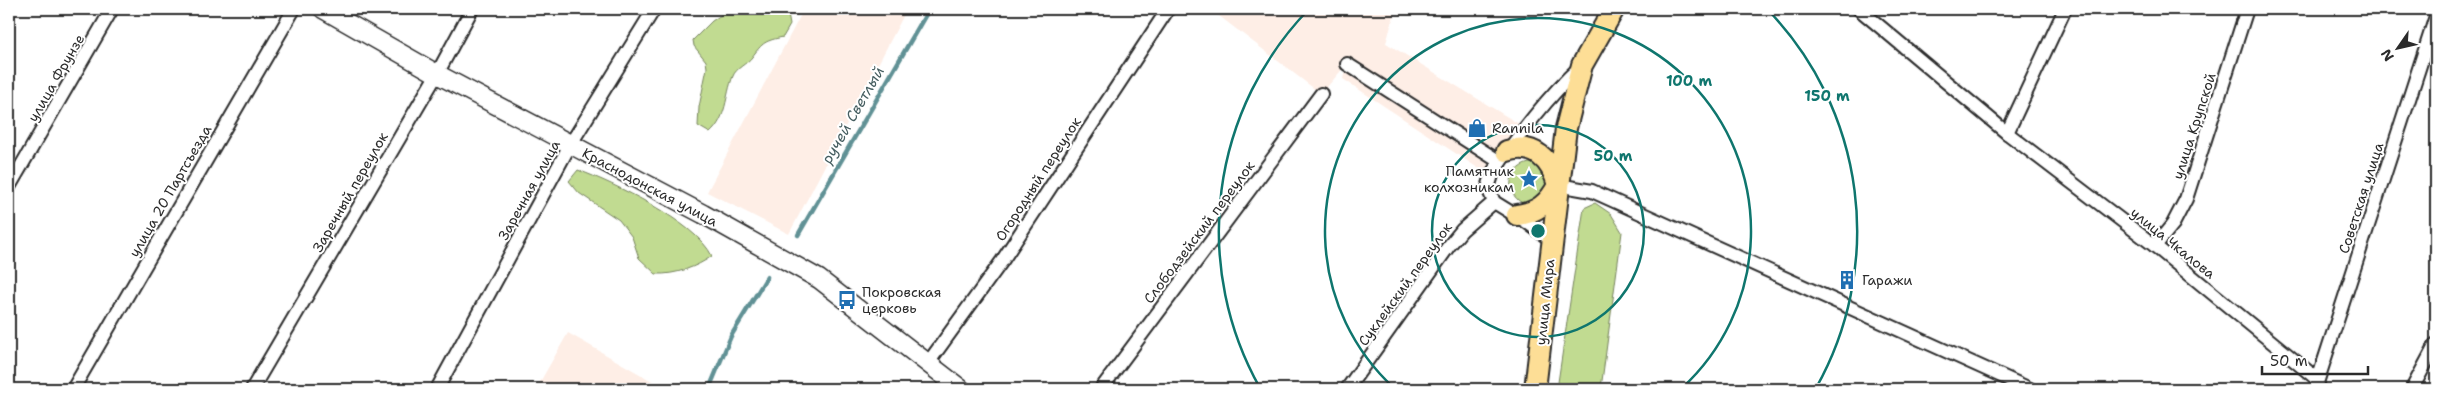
<svg xmlns="http://www.w3.org/2000/svg" width="2445" height="398" viewBox="0 0 2445 398" font-family="'Shantell Sans',sans-serif">
<style>
.built{fill:#feeee6}
.green{fill:#c1db91;stroke:#76835e}
.lines{fill:none;stroke-linecap:round;stroke-linejoin:round}
.stream{stroke:#609195;stroke-width:4.5}
.street-casing{stroke:#2b2b2b;stroke-width:16}
.secondary-casing{stroke:#2b2b2b;stroke-width:21}
.primary-casing{stroke:#2b2b2b;stroke-width:24}
.street{stroke:#fff;stroke-width:12}
.secondary{stroke:#fff;stroke-width:18}
.primary{stroke:#fdde96;stroke-width:20}
.ring{fill:none;stroke:#0f766e;stroke-width:2.5}
.labels{text-anchor:middle;stroke-width:4;stroke-linejoin:round;paint-order:stroke}
.street-label{font-size:14px;fill:#2b2b2b;stroke:#fff}
.poi-label{font-size:14px;fill:#2b2b2b;stroke:#fff;text-anchor:start}
.water-label{font-size:15px;font-style:italic;fill:#465e60;stroke:#fff}
.centre{fill:#0f766e;stroke:#fff;stroke-width:2.5}
.ring-label{font-size:15px;text-anchor:middle;font-weight:bold;fill:#0f766e;stroke:#fff;stroke-width:4;stroke-linejoin:round;paint-order:stroke}
</style>
<rect width="100%" height="100%" fill="#fff"/>
<filter id="ink" filterUnits="userSpaceOnUse"><feTurbulence type="fractalNoise" baseFrequency=".02" numOctaves="2"/><feDisplacementMap in="SourceGraphic" scale="10" xChannelSelector="R" yChannelSelector="G"/><feConvolveMatrix kernelMatrix="1 2 1 2 8 2 1 2 1" color-interpolation-filters="sRGB"/></filter>
<g filter="url(#ink)">
<!-- built -->
<g class="built">
<path d="M 804,9 L 907,9 L 789,234 L 707,192 Z"/>
<path d="M 1210,9 L 1396,9 L 1386,43 L 1519,124 L 1484,172 L 1343,79 L 1346,65 L 1321,94 Z"/>
<path d="M 568,333 L 666,389 L 536,389 Z"/>
</g>
<!-- green -->
<g class="green">
<path d="M 730,9 L 787,9 L 790,25 L 783,37 C 765,41 763,42 752,57 C 747,64 736,68 733,76 C 725,96 727,118 710,133 L 698,126 L 699,107 L 707,68 L 706,61 L 694,46 L 693,40 L 712,21 Z"/>
<path d="M 1529,163 L 1542,166 L 1551,192 L 1527,205 C 1504,197 1506,169 1529,163 Z"/>
<path d="M 578,170 C 613,183 696,222 712,256 C 697,267 675,275 656,274 L 639,258 L 632,237 L 619,220 L 579,193 L 569,181 Z"/>
<path d="M 1595,203 L 1611,214 L 1622,232 L 1602,381 L 1600,389 L 1557,389 L 1584,208 Z"/>
</g>
<g class="lines">
<!-- stream -->
<g class="stream">
<path d="M 798,235 L 929,9"/>
<path d="M 709,389 L 731,336 L 767,277"/>
</g>
<!-- street casing -->
<g class="street-casing">
<g id="street">
<path d="M 1859,9 L 2007,133 L 2155,246 L 2317,379"/>
<path d="M 1347,64 L 1500,162"/>
<path d="M 2007,133 L 2065,9"/>
<path d="M 1558,185 L 1592,191 L 2030,389"/>
<path d="M 9,187 L 112,9"/>
<path d="M 1551,240 L 1528,223 L 1494,202 L 1488,188 L 1493,172 C 1520,134 1547,97 1581,66"/>
<path d="M 2155,246 L 2173,224 L 2186,199 L 2247,9"/>
<path d="M 928,363 L 1002,261 L 1168,9"/>
<path d="M 73,389 L 294,9"/>
<path d="M 252,389 L 437,74 L 472,9"/>
<path d="M 437,389 L 570,145 L 654,9"/>
<path d="M 1101,389 L 1321,94"/>
<path d="M 1347,389 L 1448,247 L 1462,230 L 1494,202"/>
<path d="M 2315,389 L 2436,16"/>
<path d="M 2412,389 L 2436,344"/>
</g>
</g>
<!-- secondary casing -->
<g class="secondary-casing">
<path id="secondary" d="M 323,9 L 437,74 L 703,214 L 819,279 L 961,389"/>
</g>
<!-- primary casing -->
<g class="primary-casing">
<g id="primary">
<path d="M 1507,151 C 1534,142 1551,160 1558,185 C 1549,203 1537,213 1517,215"/>
<path d="M 1535,389 L 1566,128 L 1582,65 L 1614,9"/>
</g>
</g>
<!-- street -->
<use href="#street" class="street"/>
<!-- secondary -->
<use href="#secondary" class="secondary"/>
<!-- primary -->
<use href="#primary" class="primary"/>
</g>
</g>
<!-- distance rings -->
<g class="ring">
<circle cx="1538" cy="231" r="106"/>
<path d="M1394 388A213 213 0 1 1 1682 388"/>
<path d="M1260 388A319 319 0 0 1 1309 9M1767 9A319 319 0 0 1 1816 388"/>
</g>
<!-- icons -->
<defs>
<g id="shop-bare" transform="scale(1.5)"><path d="M-5-2.5h2.3a2.7 3.5 0 0 1 5.4 0H5L5.5 6h-11ZM-1.5-2.5h3a1.5 2.3 0 0 0-3 0Z" fill="#1f6fb2" stroke="#fff" stroke-width="2.5" paint-order="stroke"/></g>
<g id="sight-bare" transform="scale(1.5)"><path d="M0-6L1.8-2.2L6-1.7L2.9 1.2L3.7 5.4L0 3.3L-3.7 5.4L-2.9 1.2L-6-1.7L-1.8-2.2Z" fill="#1f6fb2" stroke="#fff" stroke-width="2.5" paint-order="stroke"/></g>
<g id="building-bare" transform="scale(1.5)"><path d="M-4-6H4V6H1V3H-1V6H-4ZM-2.5-4.3h1.7v1.8h-1.7ZM.8-4.3h1.7v1.8H.8ZM-2.5-1h1.7V.8h-1.7ZM.8-1h1.7V.8H.8Z" fill="#1f6fb2" stroke="#fff" stroke-width="2.5" paint-order="stroke"/></g>
<g id="bus-bare" transform="scale(1.5)"><path d="M-5-6H5V4H4V6H2V4H-2V6H-4V4H-5ZM-3.5-4V0h7V-4ZM-3.5 1.2v1.5H-2V1.2ZM2 1.2v1.5H3.5V1.2Z" fill="#1f6fb2" stroke="#fff" stroke-width="2.5" paint-order="stroke"/></g>
</defs>
<g fill-rule="evenodd">
<use href="#shop-bare" x="1477" y="128"/>
<use href="#sight-bare" x="1529" y="179"/>
<use href="#building-bare" x="1847" y="280"/>
<use href="#bus-bare" x="847" y="300"/>
</g>
<g class="labels">
<!-- street labels -->
<g class="street-label">
<text transform="translate(56 78) rotate(-60)" y="5">улица Фрунзе</text>
<text transform="translate(2194 126) rotate(-72)" y="5">улица Крупской</text>
<text transform="translate(1038 179) rotate(-57)" y="5">Огородный переулок</text>
<text transform="translate(650 187) rotate(28)" y="5">Краснодонская улица</text>
<text transform="translate(529 190) rotate(-61)" y="5">Заречная улица</text>
<text transform="translate(170 191) rotate(-60)" y="5">улица 20 Партсъезда</text>
<text transform="translate(350 192) rotate(-60)" y="5">Заречный переулок</text>
<text transform="translate(2361 198) rotate(-72)" y="5">Советская улица</text>
<text transform="translate(1199 232) rotate(-53)" y="5">Слободзейский переулок</text>
<text transform="translate(2173 243) rotate(39)" y="5">улица Чкалова</text>
<text transform="translate(1405 284) rotate(-54)" y="5">Суклейский переулок</text>
<text transform="translate(1545 302) rotate(-84)" y="5">улица Мира</text>
</g>
<!-- poi labels -->
<g class="poi-label">
<text x="1492" y="133">Rannila</text>
<text x="1514" y="176" text-anchor="end">Памятник<tspan x="1514" dy="16">колхозникам</tspan></text>
<text x="1862" y="285">Гаражи</text>
<text x="862" y="297">Покровская<tspan x="862" dy="16">церковь</tspan></text>
</g>
<!-- water labels -->
<g class="water-label">
<text transform="translate(853 115) rotate(-60)" y="5">ручей Светлый</text>
</g>
</g>
<circle cx="1538" cy="231" r="8" class="centre"/>
<g class="ring-label">
<text x="1689" y="86">100 m</text>
<text x="1827" y="101">150 m</text>
<text x="1613" y="161">50 m</text>
</g>
<!-- margin -->
<rect width="2445" height="398" fill="none" stroke="#fff" stroke-width="30"/>
<rect x="15" y="15" width="2415" height="368" fill="none" stroke="#2b2b2b" stroke-width="2" filter="url(#ink)"/>
<!-- north arrow -->
<g transform="translate(2398 48) rotate(236)" stroke="#ffffff" stroke-width="4" paint-order="stroke">
<path d="M0-4L9 19L0 12L-9 19Z" fill="#2b2b2b"/>
<text y="-8" font-size="14" font-weight="bold" text-anchor="middle" fill="#2b2b2b">N</text>
</g>
<!-- scale -->
<path d="M2262 366v8h106v-8" fill="none" stroke="#2b2b2b" stroke-width="2.5"/>
<text x="2270" y="366" font-size="15" fill="#2b2b2b" stroke="#ffffff" stroke-width="4" paint-order="stroke">50 m</text>
</svg>
